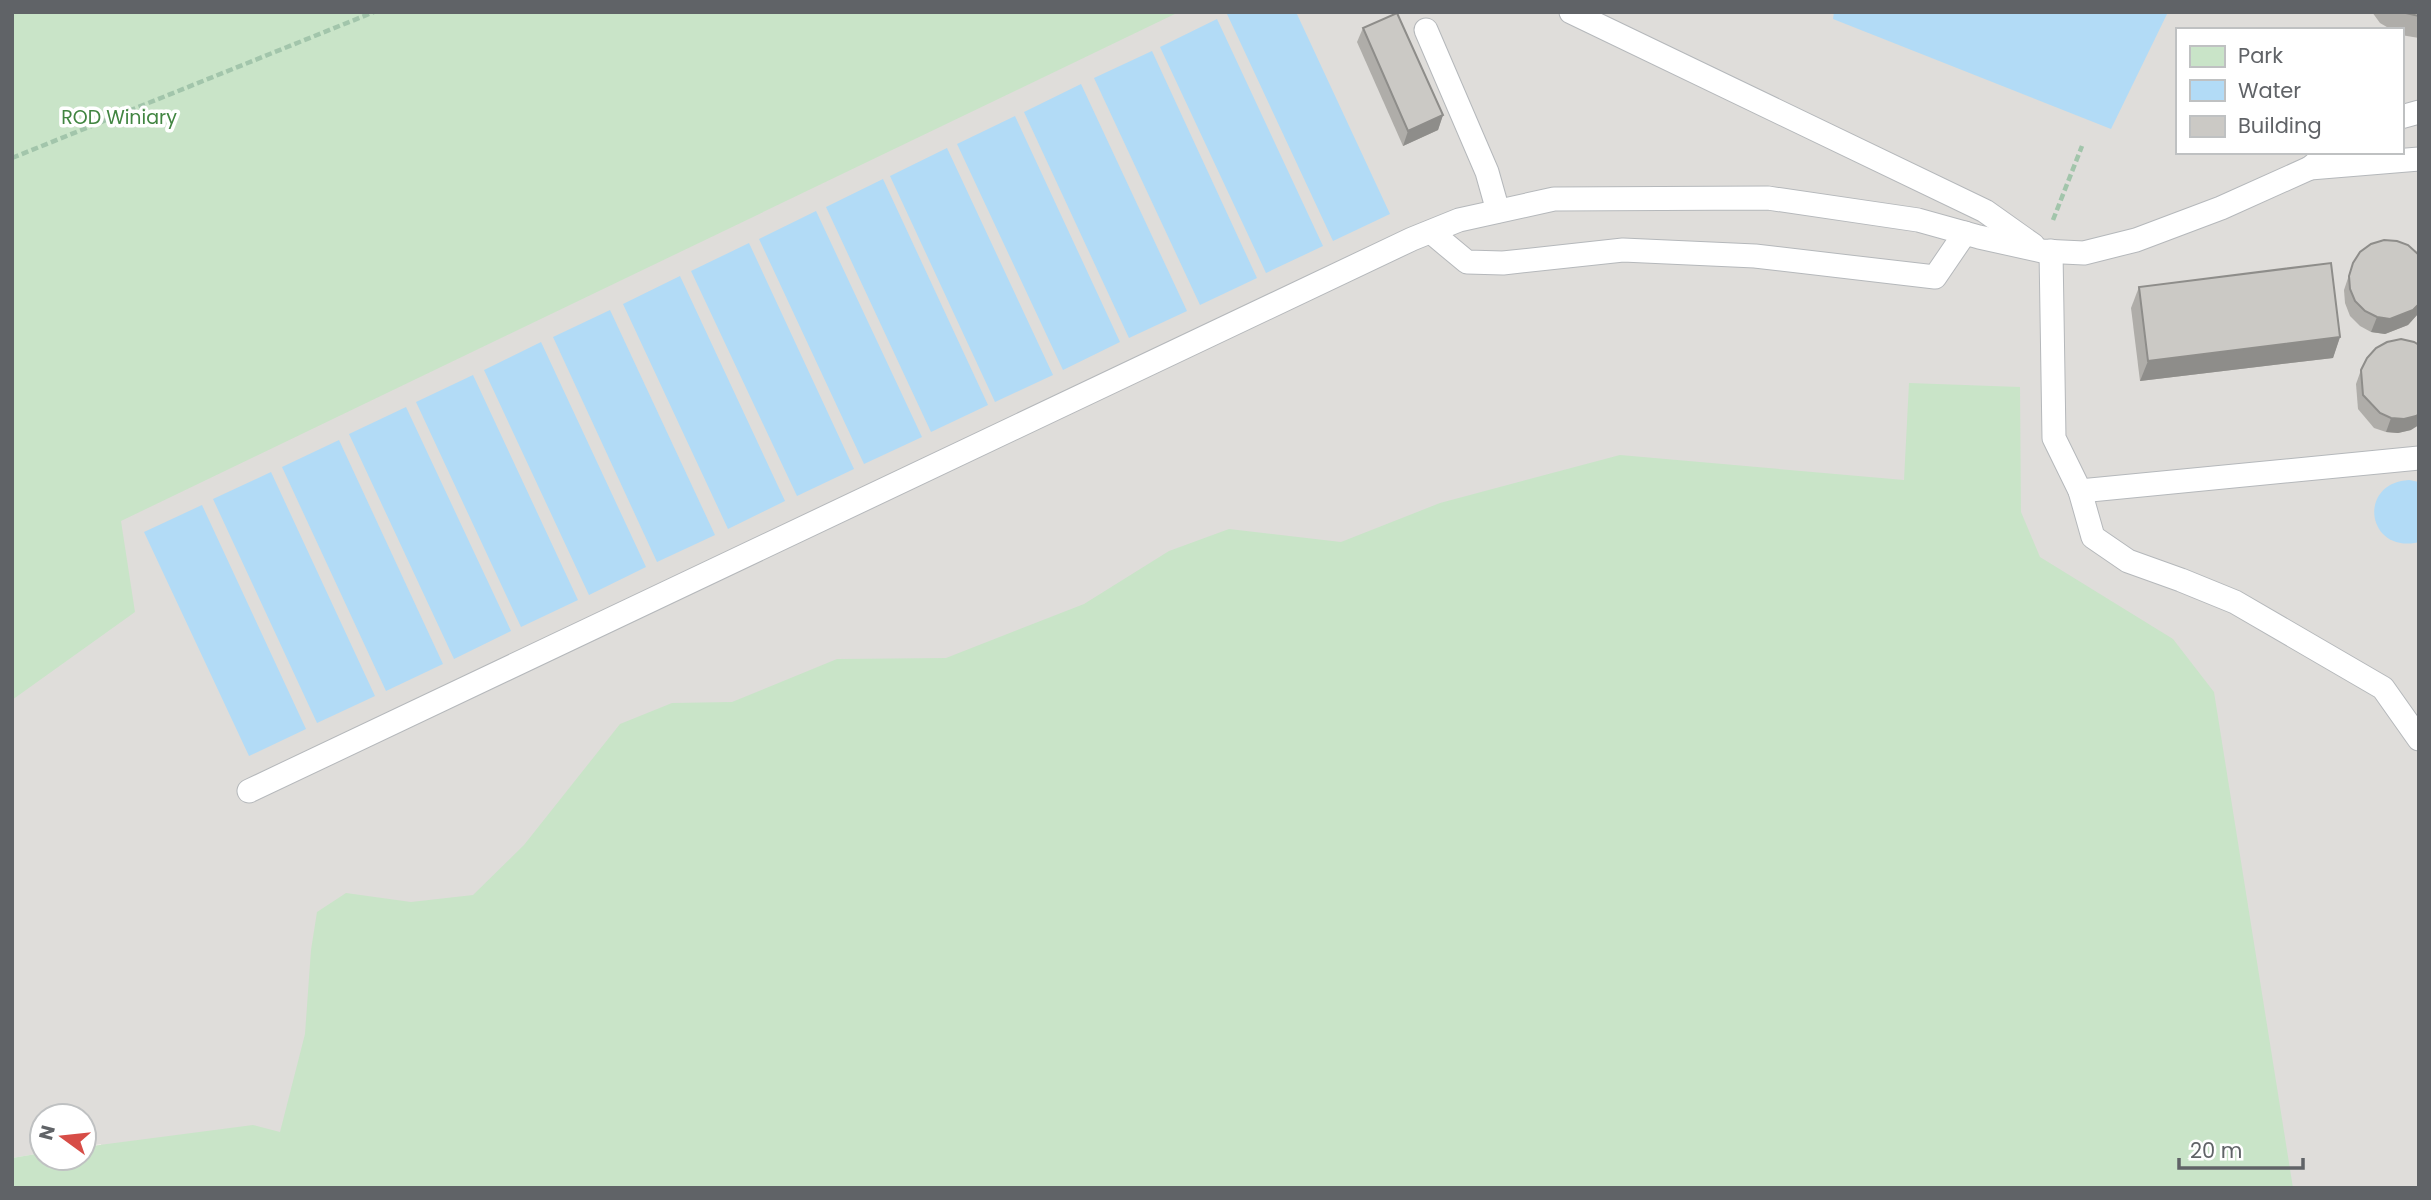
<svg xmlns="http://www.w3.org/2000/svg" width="2431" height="1200" viewBox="0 0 2431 1200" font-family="Poppins,sans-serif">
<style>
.industrial{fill:#dfddda;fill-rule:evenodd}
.green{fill:#c9e4c8}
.water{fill:#b2dbf6}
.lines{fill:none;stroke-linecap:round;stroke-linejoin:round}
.service-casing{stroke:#b5b8bb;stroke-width:25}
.path{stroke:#a2c5ab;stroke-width:4.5;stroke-dasharray:7 3.5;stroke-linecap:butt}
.service{stroke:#fff;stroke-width:23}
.wall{fill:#afada9}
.shaded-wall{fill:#8e8d8a}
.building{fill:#cbc9c5;stroke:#8e8d8a;stroke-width:2}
.labels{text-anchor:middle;stroke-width:7;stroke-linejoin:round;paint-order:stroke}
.park-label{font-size:19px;fill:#418541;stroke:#fff}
</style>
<rect width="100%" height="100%" fill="#f0eee9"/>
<!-- industrial -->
<path class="industrial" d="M 587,12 L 2419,12 L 2419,1188 L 105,1188 L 101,1144 L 84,1147 L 84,1116 L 42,1116 L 42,1153 L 12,1158 L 12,282 ZM 2177,30 L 2401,30 L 2401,152 L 2177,152 Z"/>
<!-- green -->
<g class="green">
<path d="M 12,12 L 1179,12 L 121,521 L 135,612 L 12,700 Z"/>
<path d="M 1909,383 L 2020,387 L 2021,512 L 2040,557 L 2173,639 L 2214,692 L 2293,1188 L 12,1188 L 12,1158 L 42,1153 L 42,1158 L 84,1158 L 84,1147 L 253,1125 L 280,1132 L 305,1034 L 311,950 L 317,912 L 346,893 L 411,902 L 473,895 L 524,845 L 620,724 L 672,703 L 732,702 L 837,659 L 946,658 L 1084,604 L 1169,551 L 1229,529 L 1341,542 L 1440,503 L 1620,455 L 1904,480 Z"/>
</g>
<!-- water -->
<g class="water">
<path d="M 1231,12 L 1296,12 L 1390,214 L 1333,241 L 1227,14 Z"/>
<path d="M 1834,12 L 2168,12 L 2111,129 L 1833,19 Z"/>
<path d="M 1217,19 L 1323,246 L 1266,273 L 1160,47 Z"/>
<path d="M 1152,51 L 1257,278 L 1200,305 L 1094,78 Z"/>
<path d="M 1081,84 L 1187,311 L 1129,338 L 1024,112 Z"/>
<path d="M 1015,116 L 1120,342 L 1063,370 L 957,144 Z"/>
<path d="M 947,148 L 1053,375 L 995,402 L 890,176 Z"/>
<path d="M 883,179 L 988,405 L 931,432 L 826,207 Z"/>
<path d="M 816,211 L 922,437 L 864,464 L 759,239 Z"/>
<path d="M 749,243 L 854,469 L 797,496 L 691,271 Z"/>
<path d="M 680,276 L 785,501 L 728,529 L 623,304 Z"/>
<path d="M 610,310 L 715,535 L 657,562 L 553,337 Z"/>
<path d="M 541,342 L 646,567 L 589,595 L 484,370 Z"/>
<path d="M 473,375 L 578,600 L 521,627 L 416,402 Z"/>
<path d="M 406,407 L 511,631 L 454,659 L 349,434 Z"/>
<path d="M 339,440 L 443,664 L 386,691 L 282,467 Z"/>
<path d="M 271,472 L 375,696 L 317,723 L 213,499 Z"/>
<path d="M 2409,480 L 2419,482 L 2419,542 C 2367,555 2356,483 2409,480 Z"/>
<path d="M 202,505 L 306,729 L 249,756 L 144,532 Z"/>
</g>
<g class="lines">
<!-- service casing -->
<g class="service-casing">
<g id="service">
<path d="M 1571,12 L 1985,211 L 2033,245"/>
<path d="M 1426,30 L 1487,172 L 1498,211"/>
<path d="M 2401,117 L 2419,112"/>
<path d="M 2310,168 L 2419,159"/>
<path d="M 1431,232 L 1467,262 L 1503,263 L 1623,250 L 1755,256 L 1935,277 L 1965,233"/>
<path d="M 2051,251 L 2054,438 L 2080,491 L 2419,458"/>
<path d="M 2080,491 L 2093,537 L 2128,561 L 2181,580 L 2235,602 L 2383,688 L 2419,739"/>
<path d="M 249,791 L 1412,239 L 1459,220 L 1554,199 L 1768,198 L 1918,220 L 1979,237 L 2042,251 L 2084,253 L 2136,240 L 2221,208 L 2310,168 L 2329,152"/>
</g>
</g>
<!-- path -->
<g class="path">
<path d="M 12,158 L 374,12"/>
<path d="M 2053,220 L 2082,146"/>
</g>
<!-- service -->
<use href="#service" class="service"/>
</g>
<!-- wall -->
<g class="wall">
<path d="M 2372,12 L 2419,12 L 2419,38 L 2401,35 L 2401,30 L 2392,30 L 2380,23 Z"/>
<path d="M 1363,28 L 1443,115 L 1438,130 L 1403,146 L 1357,42 Z"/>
<path d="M 2353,263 L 2417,315 L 2408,325 L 2385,334 L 2371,332 L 2360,326 L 2350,316 L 2345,303 L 2344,290 Z"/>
<path d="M 2139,287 L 2340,337 L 2333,358 L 2140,381 L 2131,308 Z"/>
<path d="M 2361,370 L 2411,430 L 2398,433 L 2386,432 L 2374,428 L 2358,409 L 2356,384 Z"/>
</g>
<!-- shaded-wall -->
<g class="shaded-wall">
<path d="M 1443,115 L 1438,130 L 1403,146 L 1408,131 Z"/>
<path d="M 2419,304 L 2419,310 L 2417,315 L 2408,325 L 2385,334 L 2371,332 L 2377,317 Z"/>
<path d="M 2340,337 L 2333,358 L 2140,381 L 2148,361 Z"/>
<path d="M 2419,414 L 2419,425 L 2411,430 L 2398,433 L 2386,432 L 2391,418 Z"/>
</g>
<!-- building -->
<g class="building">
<path d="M 2404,12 L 2419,12 L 2419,16 L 2406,13 Z"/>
<path d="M 1397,13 L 1443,115 L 1408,131 L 1363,28 Z"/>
<path d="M 2384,240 L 2397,241 L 2408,245 L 2419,255 L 2419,304 L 2413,310 L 2390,319 L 2377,317 L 2365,311 L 2355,301 L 2350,289 L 2349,276 L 2353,263 L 2360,252 L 2371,244 Z"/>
<path d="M 2331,263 L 2340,337 L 2148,361 L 2139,287 Z"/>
<path d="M 2401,339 L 2414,342 L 2419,345 L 2419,414 L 2416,416 L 2404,419 L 2391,418 L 2380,413 L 2363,395 L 2361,370 L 2367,358 L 2376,348 L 2387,342 Z"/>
</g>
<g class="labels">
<!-- park labels -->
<g class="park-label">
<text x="119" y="124">ROD Winiary</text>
</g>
</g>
<!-- border -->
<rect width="2431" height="1200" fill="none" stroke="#606367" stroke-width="28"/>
<!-- legend -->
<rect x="2176" y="28" width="228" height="126" fill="#ffffff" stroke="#bfc1c2" stroke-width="2"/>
<rect x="2190" y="46" width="35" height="21" fill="#c9e4c8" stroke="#bfc1c2" stroke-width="2"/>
<text x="2238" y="63" font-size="21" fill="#606367">Park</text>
<rect x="2190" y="80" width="35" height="21" fill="#b2dbf6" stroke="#bfc1c2" stroke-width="2"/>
<text x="2238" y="98" font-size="21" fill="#606367">Water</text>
<rect x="2190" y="116" width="35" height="21" fill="#cbc9c5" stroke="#bfc1c2" stroke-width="2"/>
<text x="2238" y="133" font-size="21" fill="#606367">Building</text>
<!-- north arrow -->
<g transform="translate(63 1137) rotate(285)"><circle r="33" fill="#ffffff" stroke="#bfc1c2" stroke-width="2"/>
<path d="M0-5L12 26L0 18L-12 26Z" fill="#d74d47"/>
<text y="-10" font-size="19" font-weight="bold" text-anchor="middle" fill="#606367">N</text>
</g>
<!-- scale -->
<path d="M2179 1158v10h124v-10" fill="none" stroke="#606367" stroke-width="3.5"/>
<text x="2190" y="1158" font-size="21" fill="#606367" stroke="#ffffff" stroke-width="5" paint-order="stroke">20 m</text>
</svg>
